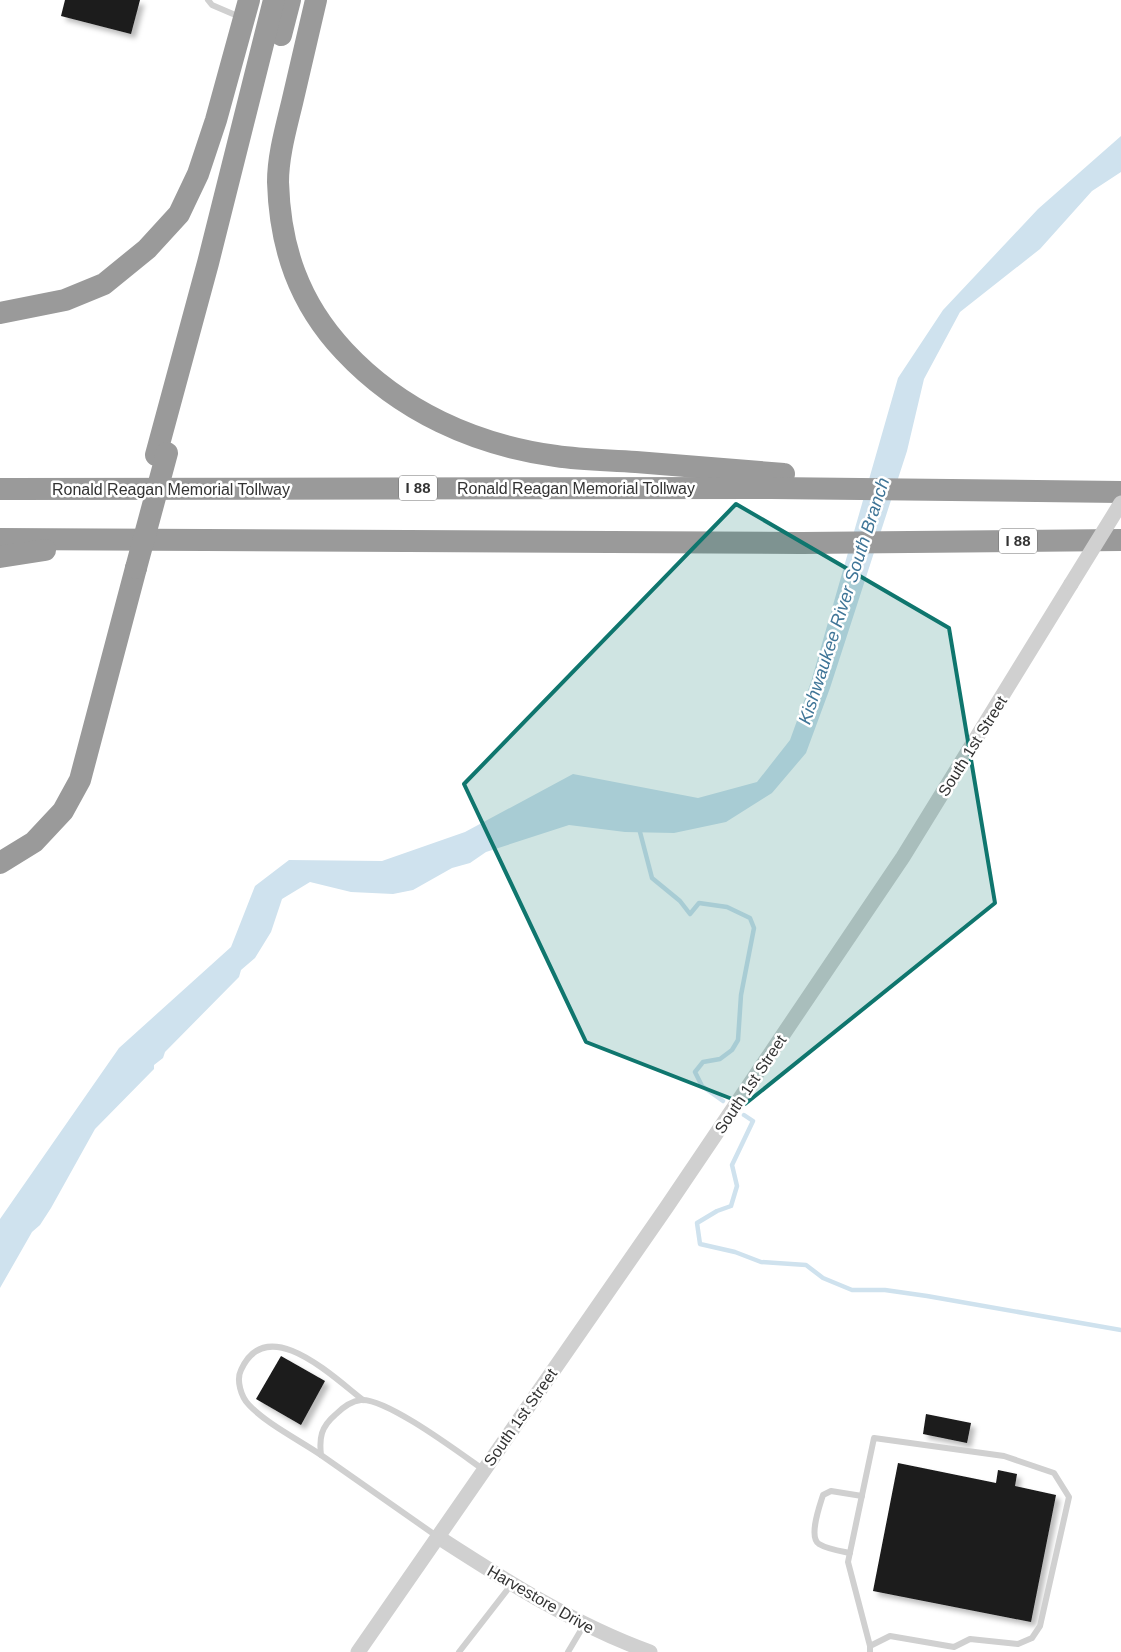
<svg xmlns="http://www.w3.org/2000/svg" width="1121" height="1652" viewBox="0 0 1121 1652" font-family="Helvetica,sans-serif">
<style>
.water{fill:#cfe2ee}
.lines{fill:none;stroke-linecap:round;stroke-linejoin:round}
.stream{stroke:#cfe2ee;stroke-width:4.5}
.building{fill:#1a1a1a;filter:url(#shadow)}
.service{stroke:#d0d0d0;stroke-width:6}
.tertiary{stroke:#d0d0d0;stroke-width:15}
.motorway{stroke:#9a9a9a;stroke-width:22}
.tertiary-bridge{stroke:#d0d0d0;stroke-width:15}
.motorway-bridge{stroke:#9a9a9a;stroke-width:22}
.marked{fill:#0f766e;fill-opacity:0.2;stroke:#0f766e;stroke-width:4;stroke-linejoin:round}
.labels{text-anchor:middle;stroke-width:5;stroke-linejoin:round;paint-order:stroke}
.shield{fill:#fff;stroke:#707070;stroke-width:1}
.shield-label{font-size:15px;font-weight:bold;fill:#333}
.street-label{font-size:16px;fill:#333;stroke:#fff}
.water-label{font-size:18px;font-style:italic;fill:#3f7597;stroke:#fff}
</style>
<defs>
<filter id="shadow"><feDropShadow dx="4.5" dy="4.5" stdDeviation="2.5" flood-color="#0004"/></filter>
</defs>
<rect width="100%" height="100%" fill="#fff"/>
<!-- water -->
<path class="water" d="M 1121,136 L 1121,172 L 1092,191 L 1040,249 L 960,312 L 924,379 L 907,451 L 830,688 L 806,753 L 772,793 L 726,822 L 674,833 L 625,832 L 569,825 L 486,852 L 470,863 L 452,868 L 413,890 L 393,894 L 351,892 L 310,882 L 282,899 L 271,932 L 255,958 L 241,970 L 239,977 L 165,1052 L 163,1058 L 154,1065 L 154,1069 L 95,1129 L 51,1208 L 40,1225 L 32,1232 L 0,1288 L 0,1219 L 119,1048 L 231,947 L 255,886 L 289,860 L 382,861 L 465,832 L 573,774 L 698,798 L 757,782 L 790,740 L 811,682 L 898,378 L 943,310 L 1038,209 Z"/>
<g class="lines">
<!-- stream -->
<g class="stream">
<path d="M 640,832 L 652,878 L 680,901 L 690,914 L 699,903 L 727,907 L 750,918 L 754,928 L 741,995 L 738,1040 L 732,1050 L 720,1059 L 703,1062 L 695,1072 L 702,1086 L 723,1101"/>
<path d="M 744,1115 L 753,1121 L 732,1165 L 737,1186 L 731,1206 L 717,1211 L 697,1223 L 700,1244 L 735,1252 L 761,1262 L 806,1265 L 823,1278 L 852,1290 L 885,1290 L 927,1296 L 1121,1330"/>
</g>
</g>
<!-- building -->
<g class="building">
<path d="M 65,0 L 140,0 L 131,34 L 61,16 Z"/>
<path d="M 281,1356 L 325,1381 L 301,1425 L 256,1399 Z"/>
<path d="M 926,1414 L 971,1423 L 967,1443 L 923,1434 Z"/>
<path d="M 898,1463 L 996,1483 L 998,1470 L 1017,1474 L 1015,1486 L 1056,1495 L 1031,1622 L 873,1591 Z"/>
</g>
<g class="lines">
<!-- service -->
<g class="service">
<path d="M 208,0 L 212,5 L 240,17"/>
<path d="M 321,1455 C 299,1440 267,1424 249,1405 C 241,1397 236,1380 241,1370 C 267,1312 333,1377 363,1400"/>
<path d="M 438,1537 L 321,1455 C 319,1438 321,1427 335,1415 C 342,1408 351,1401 361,1400 C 387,1398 461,1454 484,1470"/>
<path d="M 850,1553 C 840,1551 827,1549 819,1544 C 808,1537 820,1505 823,1495 L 831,1491 L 862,1496"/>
<path d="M 459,1652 L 511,1585"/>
<path d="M 568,1652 L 584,1625"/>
<path d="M 870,1652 L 870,1646 L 848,1562 L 874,1438 L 1004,1456 L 1054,1473 L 1069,1497 L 1040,1626 L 1032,1638 L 1018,1644 L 970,1639 L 954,1647 L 890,1636 L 870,1646"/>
</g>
<!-- tertiary -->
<g class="tertiary">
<path d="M 438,1537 C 506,1581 573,1624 650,1652"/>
<path d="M 358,1652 L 666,1208 L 903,857 L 1071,584"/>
</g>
<!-- motorway -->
<g class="motorway">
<path d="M 316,0 C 308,34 300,69 292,103 C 286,128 278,156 278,182 C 280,248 299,303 344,351 C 400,411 475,445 556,456 C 583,460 610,460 636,462 C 686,466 735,470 784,474"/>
<path d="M 281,35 L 290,0"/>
<path d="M 0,313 L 65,300 L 104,284 L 147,249 L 179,214 L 198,174 L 216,120 L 249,0"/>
<path d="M 156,455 L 208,263 L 274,0"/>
<path d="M 0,489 L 771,488 L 1121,492"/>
<path d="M 0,539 L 802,543 L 1121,540"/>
<path d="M 0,557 L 45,550"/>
<path d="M 0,863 L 34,842 L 63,811 L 80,780 L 136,568"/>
</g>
<!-- tertiary-bridge -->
<path class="tertiary-bridge" d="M 1071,584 L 1121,503"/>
<!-- motorway-bridge -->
<path class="motorway-bridge" d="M 136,568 L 167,453"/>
</g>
<!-- marked area -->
<path class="marked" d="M 736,504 L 949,628 L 995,903 L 745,1104 L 586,1042 L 464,784 Z"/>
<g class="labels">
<!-- shield labels -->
<g class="shield">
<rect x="399" y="475.5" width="38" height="25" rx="4"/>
<rect x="999" y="528.5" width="38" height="25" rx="4"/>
</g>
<g class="shield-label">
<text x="418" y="493">I 88</text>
<text x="1018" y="546">I 88</text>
</g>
<!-- street labels -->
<g class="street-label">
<text x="576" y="494">Ronald Reagan Memorial Tollway</text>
<text x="171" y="495">Ronald Reagan Memorial Tollway</text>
<text transform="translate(972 746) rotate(-58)" y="6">South 1st Street</text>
<text transform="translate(750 1084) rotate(-56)" y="6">South 1st Street</text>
<text transform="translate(520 1417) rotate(-55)" y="6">South 1st Street</text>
<text transform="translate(541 1599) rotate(30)" y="6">Harvestore Drive</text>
</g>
<!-- water labels -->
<g class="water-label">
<text transform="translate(844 601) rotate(-72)" y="6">Kishwaukee River South Branch</text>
</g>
</g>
</svg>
